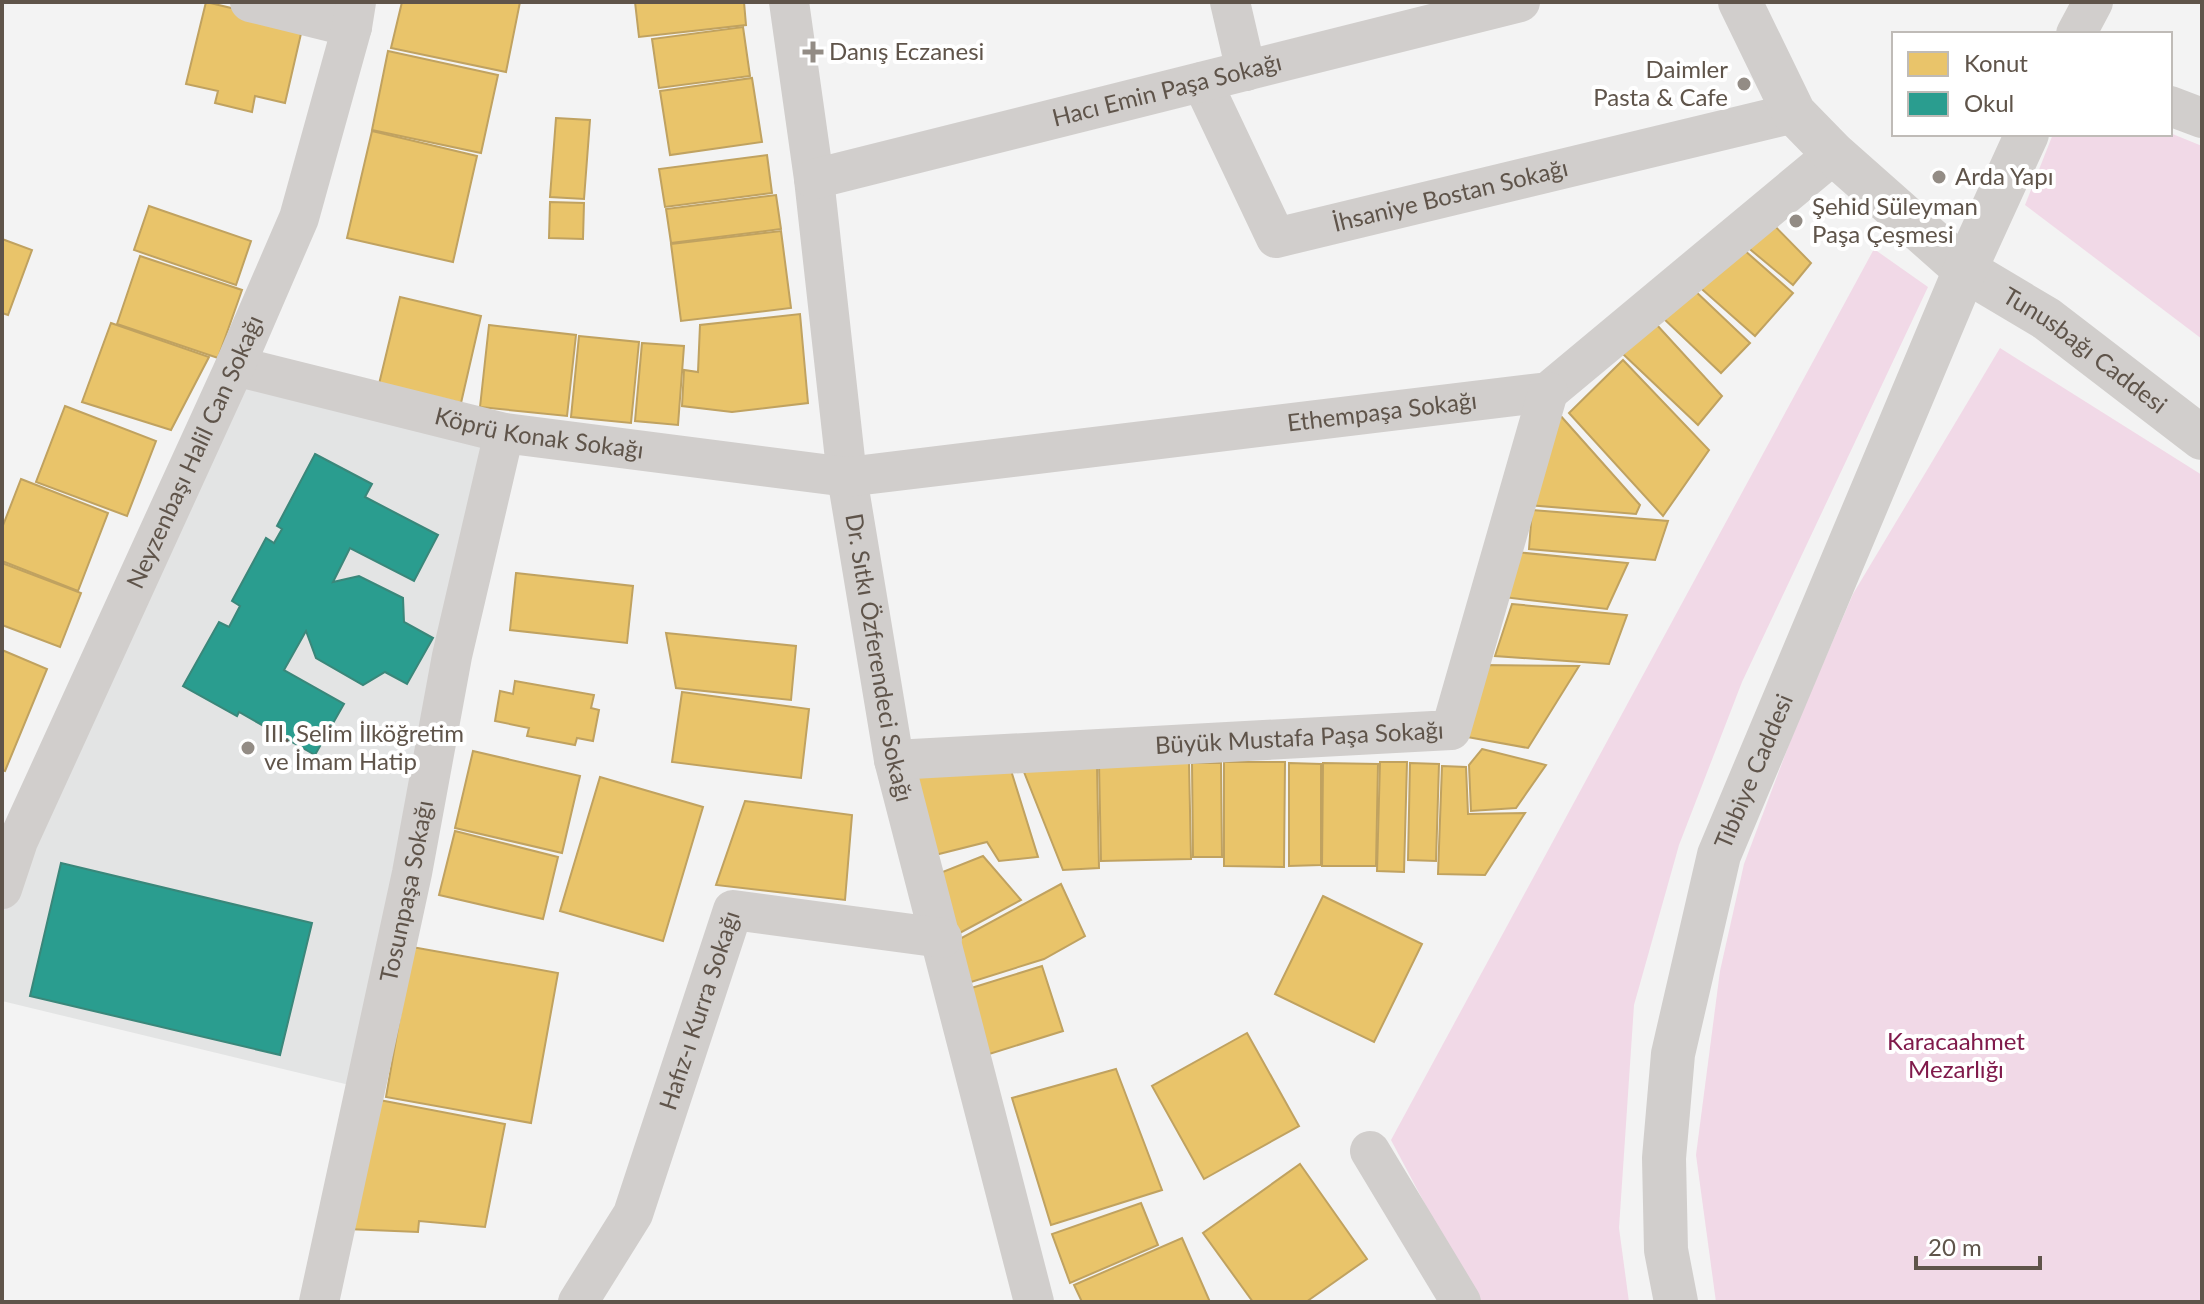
<svg xmlns="http://www.w3.org/2000/svg" width="2204" height="1304" viewBox="0 0 2204 1304" font-family="Lato,sans-serif">
<style>
.education{fill:#e3e4e4}
.green{fill:#f1d9e7}
.homes{fill:#e9c46a;stroke:#c0a260;stroke-width:2}
.schools{fill:#2a9d8f;stroke:#3a877a;stroke-width:2}
.lines{fill:none;stroke-linecap:round;stroke-linejoin:round}
.street{stroke:#d1cecc;stroke-width:40}
.secondary{stroke:#d1cecc;stroke-width:44}
.poi-dot{fill:#938c85;stroke:#fff;stroke-width:3}
.labels{text-anchor:middle;stroke-width:8;stroke-linejoin:round;paint-order:stroke}
.poi-label{font-size:24px;fill:#5f544a;stroke:#fff;text-anchor:start}
.street-label{font-size:24px;fill:#5f544a;stroke:#fff}
.park-label{font-size:24px;fill:#801a4b;stroke:#fff}
</style>
<rect width="100%" height="100%" fill="#f3f3f3"/>
<!-- education -->
<path class="education" d="M 235,366 L 504,433 L 366,1089 L 2,1001 L 2,889 Z"/>
<!-- green -->
<g class="green">
<path d="M 2170,133 L 2202,146 L 2202,339 L 2025,205 L 2053,134 Z"/>
<path d="M 1874,249 L 1928,287 L 1742,682 L 1679,845 L 1634,1005 L 1619,1228 L 1629,1302 L 1477,1302 L 1391,1140 Z"/>
<path d="M 2000,348 L 2202,475 L 2202,1302 L 1716,1302 L 1696,1155 L 1720,971 L 1744,864 L 1796,726 L 1853,594 Z"/>
</g>
<!-- homes -->
<g class="homes">
<path d="M 206,2 L 303,25 L 285,103 L 255,96 L 252,112 L 215,103 L 218,91 L 186,84 Z"/>
<path d="M 402,2 L 520,2 L 506,72 L 391,48 Z"/>
<path d="M 635,2 L 744,2 L 746,25 L 639,37 Z"/>
<path d="M 743,27 L 750,76 L 659,88 L 652,39 Z"/>
<path d="M 388,51 L 498,75 L 481,153 L 372,130 Z"/>
<path d="M 752,78 L 762,142 L 670,155 L 660,91 Z"/>
<path d="M 556,118 L 590,120 L 584,199 L 550,197 Z"/>
<path d="M 372,131 L 477,156 L 453,262 L 347,238 Z"/>
<path d="M 767,155 L 772,193 L 665,207 L 659,169 Z"/>
<path d="M 776,195 L 781,229 L 671,243 L 666,209 Z"/>
<path d="M 550,202 L 584,203 L 583,239 L 549,238 Z"/>
<path d="M 149,206 L 251,241 L 236,285 L 134,250 Z"/>
<path d="M 1763,214 L 1811,263 L 1793,285 L 1740,241 Z"/>
<path d="M 781,231 L 791,308 L 681,321 L 671,244 Z"/>
<path d="M 2,239 L 32,250 L 8,315 L 2,313 Z"/>
<path d="M 1735,242 L 1793,293 L 1755,336 L 1696,284 Z"/>
<path d="M 140,256 L 242,290 L 218,358 L 117,324 Z"/>
<path d="M 1692,288 L 1750,343 L 1721,373 L 1663,318 Z"/>
<path d="M 400,297 L 481,316 L 461,403 L 379,384 Z"/>
<path d="M 800,314 L 808,403 L 732,412 L 682,406 L 684,370 L 698,372 L 700,325 Z"/>
<path d="M 111,323 L 209,357 L 171,430 L 82,402 Z"/>
<path d="M 1656,324 L 1722,396 L 1698,425 L 1623,354 Z"/>
<path d="M 489,325 L 576,335 L 567,416 L 480,407 Z"/>
<path d="M 579,336 L 639,342 L 631,423 L 571,417 Z"/>
<path d="M 642,343 L 684,346 L 678,425 L 635,421 Z"/>
<path d="M 1623,360 L 1709,450 L 1663,516 L 1569,413 Z"/>
<path d="M 65,406 L 156,441 L 127,516 L 36,482 Z"/>
<path d="M 1559,414 L 1640,505 L 1636,514 L 1528,505 Z"/>
<path d="M 21,479 L 108,513 L 78,591 L 2,561 L 2,528 Z"/>
<path d="M 1532,510 L 1668,521 L 1655,560 L 1529,549 Z"/>
<path d="M 1515,552 L 1628,563 L 1607,609 L 1503,597 Z"/>
<path d="M 2,563 L 81,593 L 60,647 L 2,625 Z"/>
<path d="M 516,573 L 633,586 L 627,643 L 510,630 Z"/>
<path d="M 1512,604 L 1627,615 L 1609,664 L 1495,656 Z"/>
<path d="M 666,633 L 796,646 L 791,700 L 676,688 Z"/>
<path d="M 2,650 L 47,669 L 5,771 L 2,770 Z"/>
<path d="M 1482,665 L 1579,666 L 1528,748 L 1467,737 Z"/>
<path d="M 515,681 L 594,695 L 591,708 L 599,710 L 593,741 L 577,738 L 575,745 L 527,736 L 529,728 L 495,721 L 500,691 L 513,694 Z"/>
<path d="M 682,692 L 809,709 L 801,778 L 672,762 Z"/>
<path d="M 1482,749 L 1546,765 L 1516,808 L 1471,811 L 1469,765 Z"/>
<path d="M 473,751 L 580,776 L 562,853 L 455,828 Z"/>
<path d="M 1189,762 L 1191,859 L 1101,861 L 1099,764 Z"/>
<path d="M 1224,762 L 1285,762 L 1284,867 L 1224,866 Z"/>
<path d="M 1380,762 L 1407,762 L 1404,872 L 1377,871 Z"/>
<path d="M 1192,763 L 1221,763 L 1222,857 L 1193,857 Z"/>
<path d="M 1289,763 L 1321,764 L 1321,865 L 1289,866 Z"/>
<path d="M 1323,763 L 1378,764 L 1376,866 L 1322,866 Z"/>
<path d="M 1410,763 L 1439,764 L 1436,861 L 1408,860 Z"/>
<path d="M 1009,764 L 1038,857 L 999,861 L 987,842 L 931,856 L 903,767 Z"/>
<path d="M 1097,766 L 1099,868 L 1063,870 L 1022,767 Z"/>
<path d="M 1442,766 L 1466,767 L 1468,814 L 1525,813 L 1485,875 L 1438,874 Z"/>
<path d="M 600,777 L 703,807 L 663,941 L 560,911 Z"/>
<path d="M 745,801 L 852,815 L 845,900 L 716,885 Z"/>
<path d="M 455,831 L 558,857 L 543,919 L 439,895 Z"/>
<path d="M 983,856 L 1021,900 L 956,935 L 935,875 Z"/>
<path d="M 1061,884 L 1085,936 L 1044,959 L 971,982 L 956,941 Z"/>
<path d="M 1323,896 L 1422,944 L 1374,1042 L 1275,994 Z"/>
<path d="M 412,947 L 558,973 L 531,1123 L 386,1097 Z"/>
<path d="M 1042,966 L 1063,1031 L 986,1055 L 965,990 Z"/>
<path d="M 1247,1033 L 1299,1126 L 1204,1179 L 1152,1086 Z"/>
<path d="M 1116,1069 L 1162,1190 L 1051,1225 L 1012,1098 Z"/>
<path d="M 369,1098 L 505,1124 L 485,1227 L 419,1221 L 418,1232 L 347,1229 Z"/>
<path d="M 1300,1164 L 1367,1259 L 1306,1302 L 1253,1302 L 1203,1233 Z"/>
<path d="M 1141,1203 L 1158,1245 L 1070,1283 L 1052,1234 Z"/>
<path d="M 1182,1238 L 1210,1302 L 1082,1302 L 1074,1285 Z"/>
</g>
<!-- schools -->
<g class="schools">
<path d="M 315,454 L 372,484 L 365,497 L 438,535 L 414,581 L 350,548 L 333,582 L 359,576 L 403,598 L 404,622 L 433,638 L 407,684 L 385,672 L 363,685 L 316,658 L 306,631 L 284,670 L 344,704 L 315,755 L 239,712 L 237,716 L 183,686 L 219,622 L 229,627 L 240,606 L 232,601 L 266,538 L 274,543 L 282,529 L 277,526 Z"/>
<path d="M 61,863 L 312,923 L 280,1055 L 30,996 Z"/>
</g>
<g class="lines">
<!-- street -->
<g class="street">
<path d="M 250,2 L 352,27"/>
<path id="s1" d="M 789,2 L 814,179 L 847,477 L 894,760 L 1034,1302"/>
<path d="M 1230,2 L 1246,71"/>
<path d="M 2076,34 L 2093,2"/>
<path id="s2" d="M 1202,82 L 1276,238 L 1794,113"/>
<path d="M 2170,106 L 2202,118"/>
<path id="s3" d="M 814,179 L 1520,2"/>
<path id="s4" d="M 235,366 L 504,433 L 847,477 L 1548,392 L 1834,154"/>
<path id="s5" d="M 894,760 L 1451,730 L 1548,392"/>
<path id="s6" d="M 2,889 L 18,841 L 235,366 L 299,218 L 352,27 L 356,2"/>
<path d="M 1370,1151 L 1461,1302"/>
<path id="s7" d="M 319,1302 L 412,873 L 452,656 L 504,433"/>
<path id="s8" d="M 578,1302 L 633,1214 L 733,910 L 942,938"/>
</g>
<!-- secondary -->
<g class="secondary">
<path id="s9" d="M 1740,2 L 1794,113 L 1834,154 L 1965,270 L 2047,319 L 2202,438"/>
<path id="s10" d="M 1676,1302 L 1666,1250 L 1664,1158 L 1673,1054 L 1719,855 L 1965,270 L 2027,134"/>
</g>
</g>
<!-- markers -->
<g class="poi-dot">
<path d="M809 40h8v8h8v8h-8v8h-8v-8h-8v-8h8z"/>
<circle cx="1744" cy="84" r="8"/>
<circle cx="1939" cy="177" r="8"/>
<circle cx="1796" cy="221" r="8"/>
<circle cx="248" cy="748" r="8"/>
</g>
<g class="labels">
<!-- poi labels -->
<g class="poi-label">
<text x="829" y="60">Danış Eczanesi</text>
<text x="1728" y="78" text-anchor="end">Daimler<tspan x="1728" dy="28">Pasta &amp; Cafe</tspan></text>
<text x="1955" y="185">Arda Yapı</text>
<text x="1812" y="215">Şehid Süleyman<tspan x="1812" dy="28">Paşa Çeşmesi</tspan></text>
<text x="264" y="742">III. Selim İlköğretim<tspan x="264" dy="28">ve İmam Hatip</tspan></text>
</g>
<!-- street labels -->
<g class="street-label">
<text dy="8" stroke="none"><textPath href="#s3" startOffset="364">Hacı Emin Paşa Sokağı</textPath></text>
<text dy="8" stroke="none"><textPath href="#s2" startOffset="352">İhsaniye Bostan Sokağı</textPath></text>
<text dy="8" stroke="none"><textPath href="#s9" startOffset="500">Tunusbağı Caddesi</textPath></text>
<text dy="8" stroke="none"><textPath href="#s4" startOffset="1162">Ethempaşa Sokağı</textPath></text>
<text dy="8" stroke="none"><textPath href="#s4" startOffset="312">Köprü Konak Sokağı</textPath></text>
<text dy="8" stroke="none"><textPath href="#s6" startOffset="478">Neyzenbaşı Halil Can Sokağı</textPath></text>
<text dy="8" stroke="none"><textPath href="#s1" startOffset="662">Dr. Sıtkı Özferendeci Sokağı</textPath></text>
<text dy="8" stroke="none"><textPath href="#s5" startOffset="406">Büyük Mustafa Paşa Sokağı</textPath></text>
<text dy="8" stroke="none"><textPath href="#s10" startOffset="544">Tıbbiye Caddesi</textPath></text>
<text dy="8" stroke="none"><textPath href="#s7" startOffset="420">Tosunpaşa Sokağı</textPath></text>
<text dy="8" stroke="none"><textPath href="#s8" startOffset="318">Hafız-ı Kurra Sokağı</textPath></text>
</g>
<!-- park labels -->
<g class="park-label">
<text x="1956" y="1050">Karacaahmet<tspan x="1956" dy="28">Mezarlığı</tspan></text>
</g>
</g>
<!-- border -->
<rect width="2204" height="1304" fill="none" stroke="#5f544a" stroke-width="8"/>
<!-- legend -->
<rect x="1892" y="32" width="280" height="104" fill="#ffffff" stroke="#bfbbb7" stroke-width="2"/>
<rect x="1908" y="52" width="40" height="24" fill="#e9c46a" stroke="#bfbbb7" stroke-width="2"/>
<text x="1964" y="72" font-size="24" fill="#5f544a">Konut</text>
<rect x="1908" y="92" width="40" height="24" fill="#2a9d8f" stroke="#bfbbb7" stroke-width="2"/>
<text x="1964" y="112" font-size="24" fill="#5f544a">Okul</text>
<!-- scale -->
<path d="M1916 1256v12h124v-12" fill="none" stroke="#5f544a" stroke-width="4"/>
<text x="1928" y="1256" font-size="24" fill="#5f544a" stroke="#ffffff" stroke-width="6" paint-order="stroke">20 m</text>
</svg>
